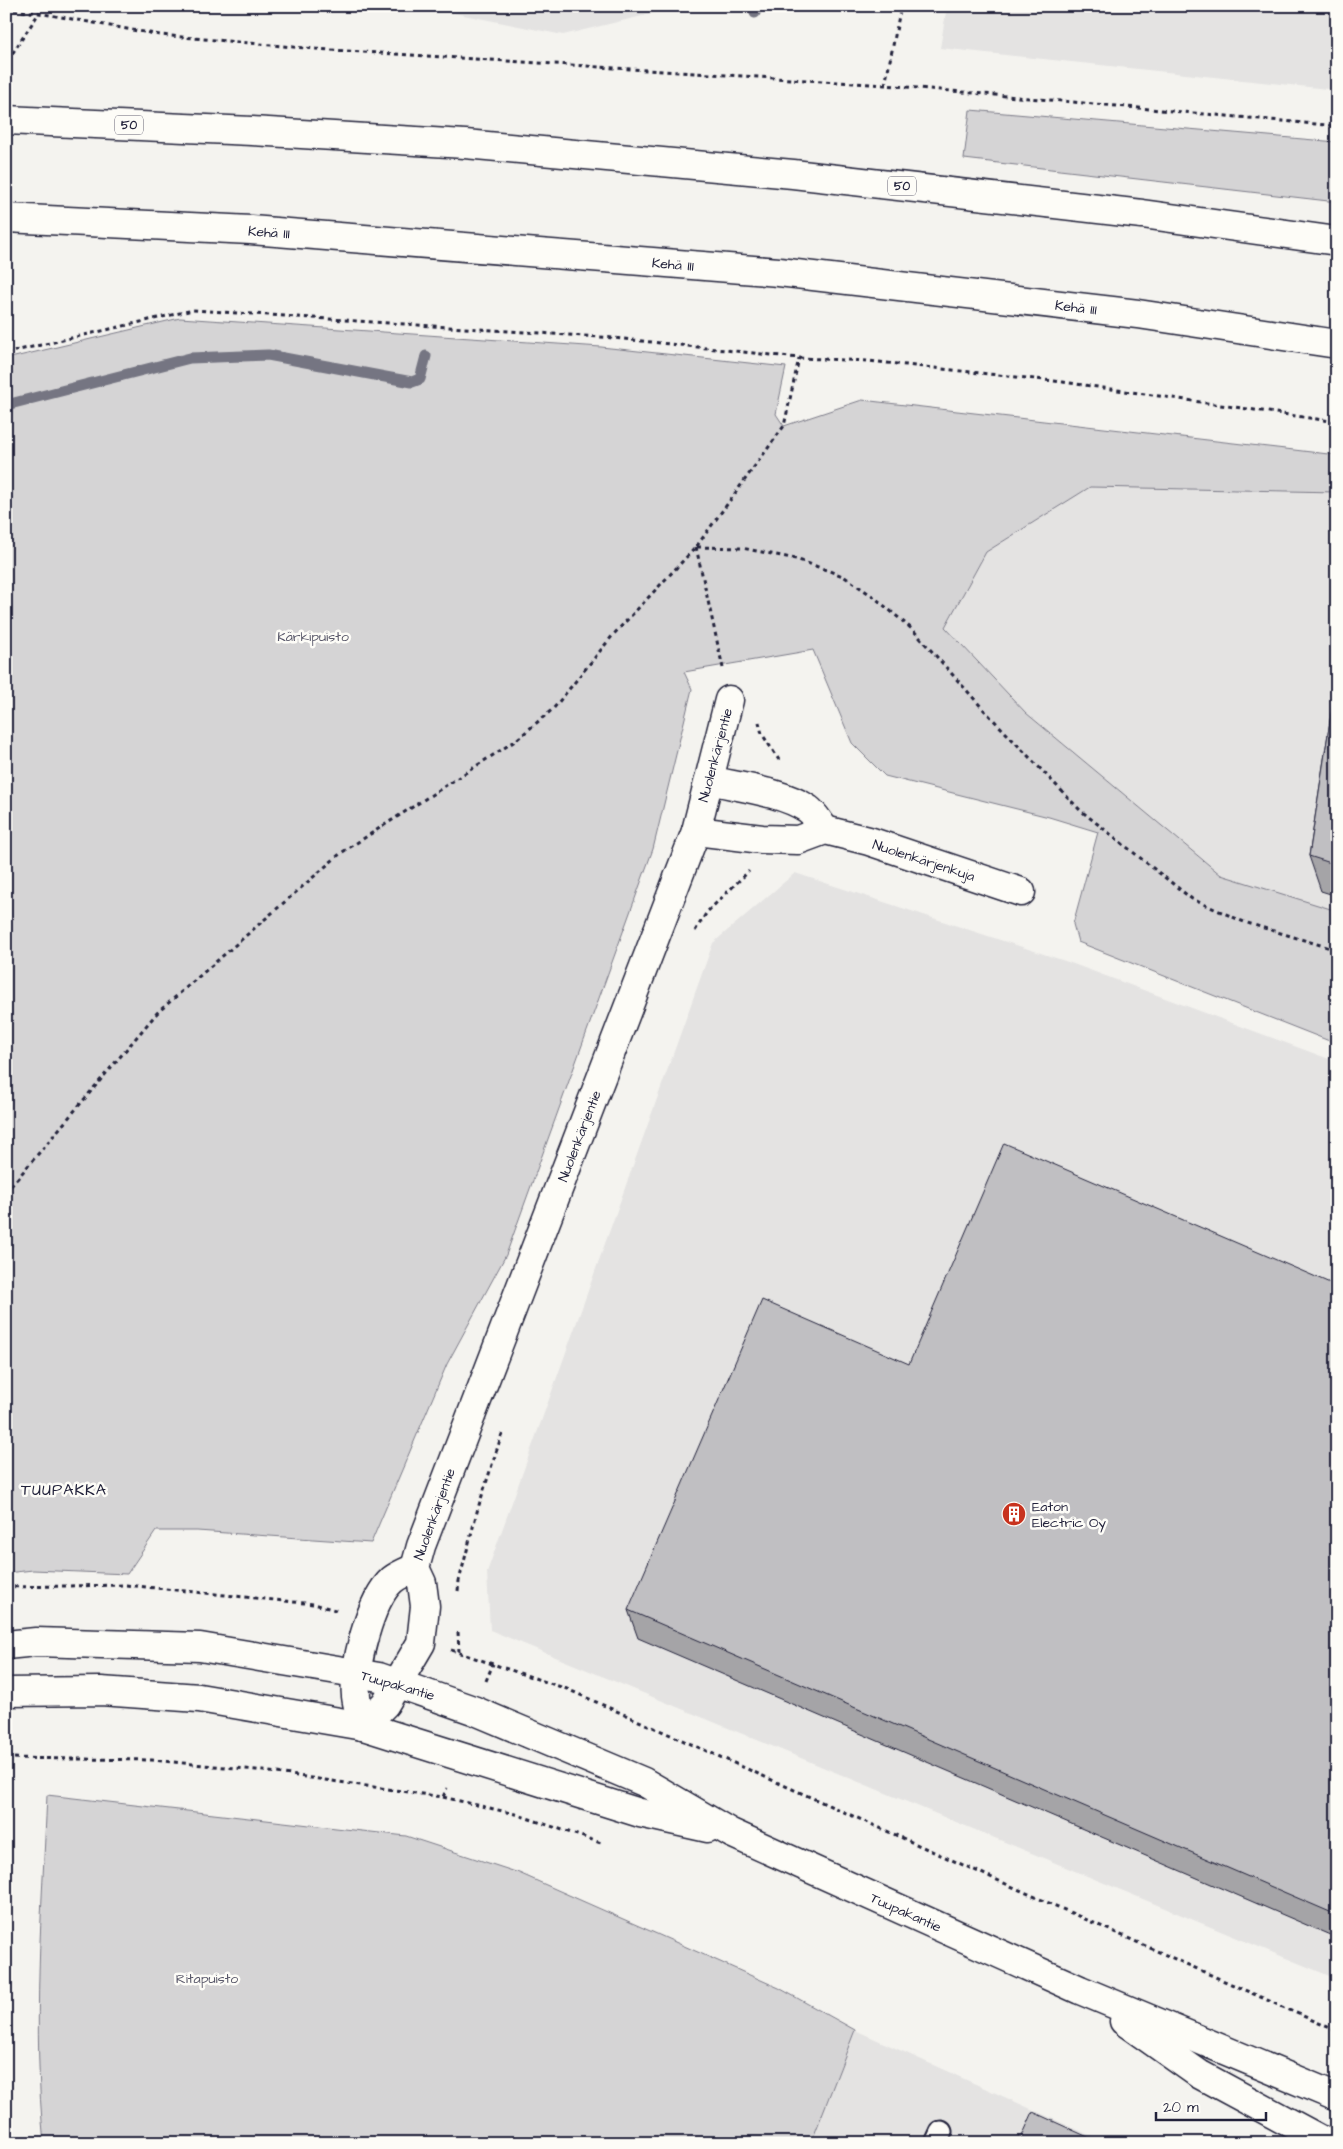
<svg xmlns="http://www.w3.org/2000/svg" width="1343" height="2149" viewBox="0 0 1343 2149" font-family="'Architects Daughter',sans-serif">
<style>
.built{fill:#e4e3e2}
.green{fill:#d5d4d5;stroke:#7c7b88}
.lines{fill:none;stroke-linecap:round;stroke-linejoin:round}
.stream{stroke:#757582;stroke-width:11}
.service-casing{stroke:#22223b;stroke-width:25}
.minor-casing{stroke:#22223b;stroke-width:31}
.secondary-casing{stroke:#22223b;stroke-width:31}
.trunk-casing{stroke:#22223b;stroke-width:31}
.path{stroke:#22223b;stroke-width:3;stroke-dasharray:4 4;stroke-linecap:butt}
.service{stroke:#fdfcf7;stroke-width:21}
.minor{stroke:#fdfcf7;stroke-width:28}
.secondary{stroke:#fdfcf7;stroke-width:28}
.trunk{stroke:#fdfcf7;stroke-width:28}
.wall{fill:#a5a4a7;stroke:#22223b}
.building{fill:#c0bfc2;stroke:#22223b}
.labels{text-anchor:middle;stroke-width:5;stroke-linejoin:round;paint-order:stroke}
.shield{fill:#fdfcf7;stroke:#646373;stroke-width:1}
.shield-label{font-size:12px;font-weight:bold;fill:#22223b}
.street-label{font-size:14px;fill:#22223b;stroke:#fdfcf7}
.park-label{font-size:14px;fill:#585769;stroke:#fdfcf7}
.poi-label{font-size:14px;fill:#22223b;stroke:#fdfcf7;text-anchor:start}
.quarter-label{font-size:16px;letter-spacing:1px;fill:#22223b;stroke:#fdfcf7}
</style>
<rect width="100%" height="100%" fill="#f4f3ef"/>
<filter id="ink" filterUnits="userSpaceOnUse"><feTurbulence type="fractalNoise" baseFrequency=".02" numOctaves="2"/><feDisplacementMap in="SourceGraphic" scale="10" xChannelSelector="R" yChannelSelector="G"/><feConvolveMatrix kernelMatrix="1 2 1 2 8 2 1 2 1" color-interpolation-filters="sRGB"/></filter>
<g filter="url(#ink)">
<!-- built -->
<g class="built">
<path d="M 419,6 L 684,6 L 563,35 Z"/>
<path d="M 947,6 L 1337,6 L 1337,90 L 940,48 Z"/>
<path d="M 1090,487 L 1337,492 L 1337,914 L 1221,875 L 1026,713 L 945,627 L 986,552 Z"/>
<path d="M 795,873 L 1068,962 L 1337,1062 L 1337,1979 L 490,1630 L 487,1572 L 713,943 Z"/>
<path d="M 855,2030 L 1107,2143 L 811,2143 Z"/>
</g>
<!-- green -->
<g class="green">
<path d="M 970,110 L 1337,142 L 1337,202 L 964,159 Z"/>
<path d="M 180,318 L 601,347 L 786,367 L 776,414 L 784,426 L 862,400 L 1337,455 L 1337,492 L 1090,487 L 986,552 L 945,627 L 1026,713 L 1221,875 L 1337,911 L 1337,1044 L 1078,942 L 1073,924 L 1098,832 L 1049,817 L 885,776 L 852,743 L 813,650 L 684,672 L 692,689 L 653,849 L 506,1255 L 447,1364 L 371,1543 L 197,1531 L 156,1531 L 127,1574 L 33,1570 L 6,1573 L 6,359 Z"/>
<path d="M 47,1795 L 406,1836 L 519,1873 L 779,1988 L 855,2030 L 811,2143 L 44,2143 C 32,2027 42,1911 47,1795 Z"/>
</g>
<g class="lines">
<!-- stream -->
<g class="stream">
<path d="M 755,13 L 757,6"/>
<path d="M 6,405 L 190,358 L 268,355 L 412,382 L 420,379 L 426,356"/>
</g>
<!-- service casing -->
<g class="service-casing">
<path id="service" d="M 936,2143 L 941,2132"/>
</g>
<!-- minor casing -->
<g class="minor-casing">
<g id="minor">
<path d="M 709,780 C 739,787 783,792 808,809 C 815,814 820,824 825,830"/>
<path d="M 696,831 L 762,839 L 798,840 L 825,830 L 869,841 L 1021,892"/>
<path d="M 363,1726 L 385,1704 L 421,1643 L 425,1606 L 422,1583 L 415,1568 L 421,1546 L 696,831 L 729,700"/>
<path d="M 363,1726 C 361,1716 357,1706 356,1696 C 353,1667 370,1600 392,1580 C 398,1575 408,1571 415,1568"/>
</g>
</g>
<!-- secondary casing -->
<g class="secondary-casing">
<g id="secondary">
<path d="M 6,1645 L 36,1642 L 200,1647 L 379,1677 L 473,1710 L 644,1782 L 731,1833 L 1080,1990 L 1337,2097"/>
<path d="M 6,1692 L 101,1691 L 199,1698 L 363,1726 L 640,1813 L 708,1828"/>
<path d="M 1124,2021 L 1199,2074 L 1327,2143"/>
</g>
</g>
<!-- trunk casing -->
<g class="trunk-casing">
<g id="trunk">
<path d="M 6,120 L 252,131 L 465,144 L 793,174 L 1142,214 L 1337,241"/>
<path d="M 6,218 L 251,230 L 779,272 L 1138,314 L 1337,344"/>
</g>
</g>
<!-- path -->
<g class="path">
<path d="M 6,9 L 39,13 L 160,35 L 316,49 L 885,85 L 1337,126"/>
<path d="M 8,60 L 39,13"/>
<path d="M 885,85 L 901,6"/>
<path d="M 6,353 L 193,310 L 614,338 L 799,358 L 869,361 L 1063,382 L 1337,422"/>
<path d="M 696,547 L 723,668"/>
<path d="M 697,547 L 742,548 L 796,559 L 843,576 L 874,597 L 913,630 L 984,710 L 1080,810 L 1192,899 L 1244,922 L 1337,950"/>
<path d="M 759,722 L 762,734 L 779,760"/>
<path d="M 695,931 L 707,912 L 749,871"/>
<path d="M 6,1192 L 157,1013 L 341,853 L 515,741 L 553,709 L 613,635 L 696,547 L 784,426 L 799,358"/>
<path d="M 6,1587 L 126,1585 L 314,1604 L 339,1611"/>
<path d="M 458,1591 L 459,1581 L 478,1508 L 502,1434"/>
<path d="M 458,1632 L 459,1652"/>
<path d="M 451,1650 L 567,1689 L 1337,2031"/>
<path d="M 486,1681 L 493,1664"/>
<path d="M 6,1758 L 152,1760 L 256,1770 L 443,1797 L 447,1788"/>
<path d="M 6,1786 L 6,1798"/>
<path d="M 443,1797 L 515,1814 L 604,1844"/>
</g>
<!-- service -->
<use href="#service" class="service"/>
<!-- minor -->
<use href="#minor" class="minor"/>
<!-- secondary -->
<use href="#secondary" class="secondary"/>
<!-- trunk -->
<use href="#trunk" class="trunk"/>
</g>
<!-- wall -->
<g class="wall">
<path d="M 1337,676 L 1337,896 L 1321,891 L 1309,856 Z"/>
<path d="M 1337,1286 L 1337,1938 L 638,1638 L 628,1610 L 909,1364 Z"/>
</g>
<!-- building -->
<g class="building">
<path d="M 1337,676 L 1337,865 L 1309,856 Z"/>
<path d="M 1004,1143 L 1337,1286 L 1337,1915 L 628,1610 L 762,1300 L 909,1364 Z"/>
<path d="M 1033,2112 L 1101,2143 L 1019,2143 Z"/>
</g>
</g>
<!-- icons -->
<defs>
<g id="building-disc" transform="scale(1.25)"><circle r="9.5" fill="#c8321e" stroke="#fdfcf7"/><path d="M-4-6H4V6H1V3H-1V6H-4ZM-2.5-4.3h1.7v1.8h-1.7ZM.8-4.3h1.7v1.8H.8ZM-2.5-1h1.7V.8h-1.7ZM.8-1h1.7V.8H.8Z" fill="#fff"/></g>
</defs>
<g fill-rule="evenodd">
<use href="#building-disc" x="1014" y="1514"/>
</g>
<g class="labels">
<!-- shield labels -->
<g class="shield">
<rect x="115" y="115.5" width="28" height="19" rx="4"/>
<rect x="888" y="176.5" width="28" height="19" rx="4"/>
</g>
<g class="shield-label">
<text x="129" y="129">50</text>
<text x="902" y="190">50</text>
</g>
<!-- street labels -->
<g class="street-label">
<text transform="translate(269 232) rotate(4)" y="5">Kehä III</text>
<text transform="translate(673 264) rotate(5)" y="5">Kehä III</text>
<text transform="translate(1076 307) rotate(7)" y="5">Kehä III</text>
<text transform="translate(715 755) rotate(-75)" y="5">Nuolenkärjentie</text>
<text transform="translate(924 860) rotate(18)" y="5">Nuolenkärjenkuja</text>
<text transform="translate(579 1136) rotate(-69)" y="5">Nuolenkärjentie</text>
<text transform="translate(434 1514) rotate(-70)" y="5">Nuolenkärjentie</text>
<text transform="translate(398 1685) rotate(16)" y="5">Tuupakantie</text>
<text transform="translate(906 1912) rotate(24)" y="5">Tuupakantie</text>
</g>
<!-- park labels -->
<g class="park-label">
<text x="313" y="641">Kärkipuisto</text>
<text x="207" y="1983">Ritapuisto</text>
</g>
<!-- poi labels -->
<g class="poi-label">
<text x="1032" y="1511">Eaton<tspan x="1032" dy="16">Electric Oy</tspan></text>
</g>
<!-- quarter labels -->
<g class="quarter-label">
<text x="64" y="1495">TUUPAKKA</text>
</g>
</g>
<!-- margin -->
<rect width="1343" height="2149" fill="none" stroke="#fdfcf7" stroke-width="25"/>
<rect x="12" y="12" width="1318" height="2124" fill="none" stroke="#22223b" stroke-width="2" filter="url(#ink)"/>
<!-- scale -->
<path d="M1156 2112v8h110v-8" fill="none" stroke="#22223b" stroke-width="2.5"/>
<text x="1163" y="2112" font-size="15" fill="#22223b" stroke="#fdfcf7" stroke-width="4" paint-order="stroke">20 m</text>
</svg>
